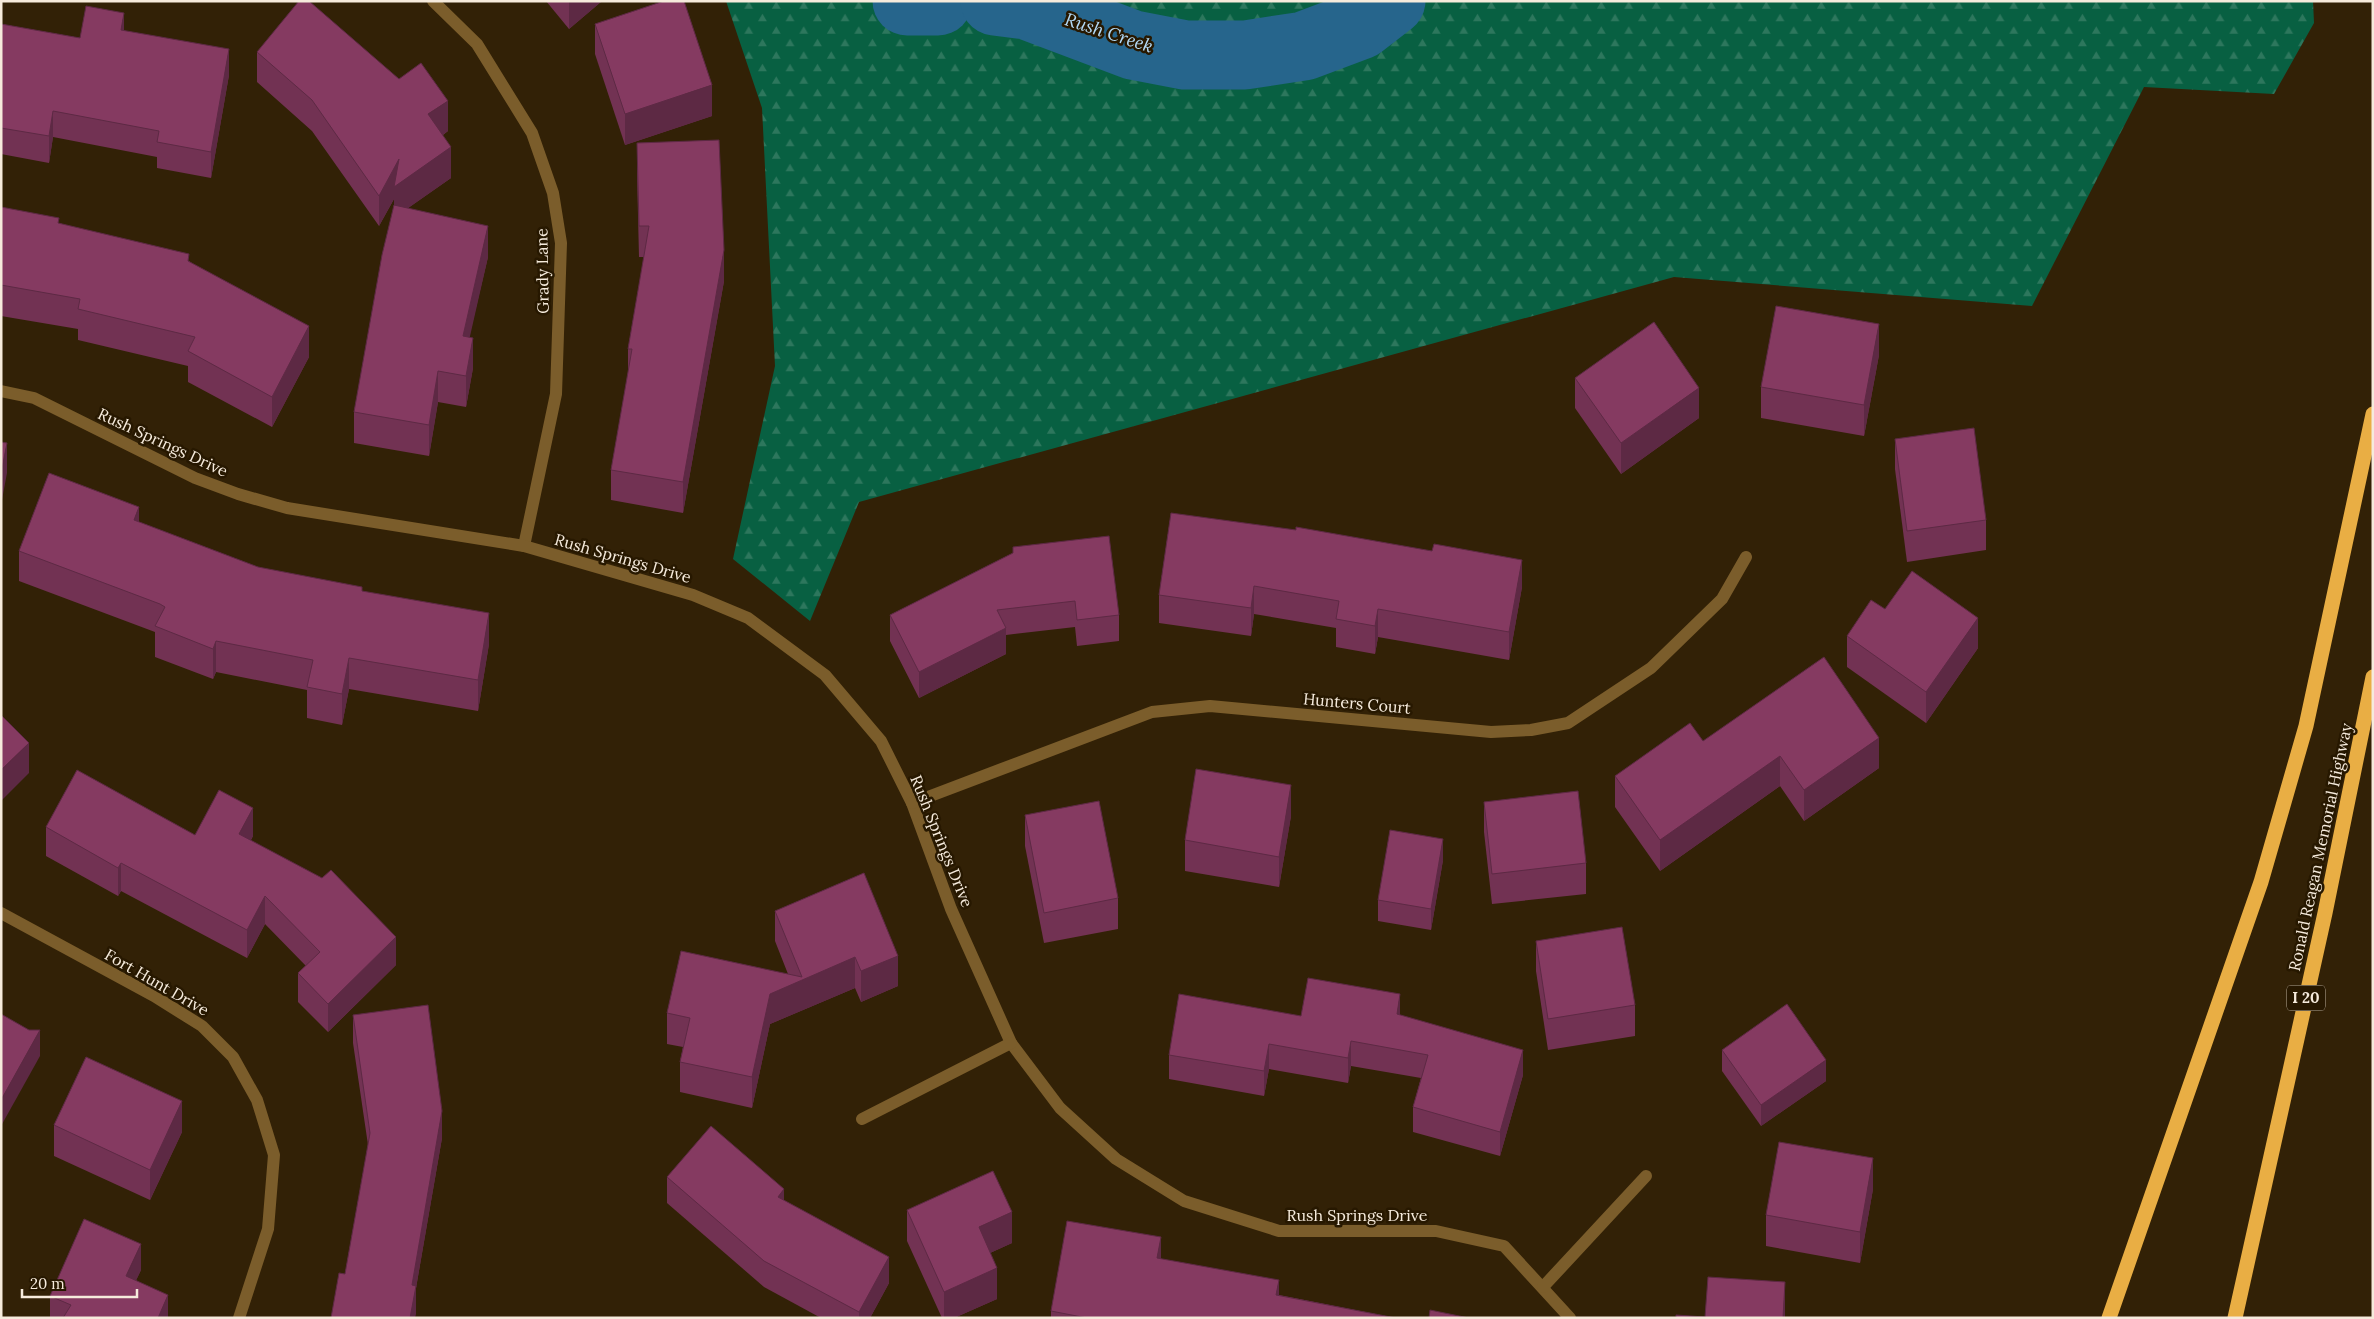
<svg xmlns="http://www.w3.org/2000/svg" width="2374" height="1319" viewBox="0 0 2374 1319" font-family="Lora,serif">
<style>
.forest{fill:url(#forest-firs)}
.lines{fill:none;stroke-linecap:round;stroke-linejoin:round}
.river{stroke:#26658c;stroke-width:69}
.minor{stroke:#7b5d2b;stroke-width:12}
.motorway{stroke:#e9ae44;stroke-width:15}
.wall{fill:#723253}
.shaded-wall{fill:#5d2944}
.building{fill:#853a61;stroke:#5d2944}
.labels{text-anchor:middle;stroke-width:5;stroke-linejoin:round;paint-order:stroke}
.shield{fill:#271800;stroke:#b8ac9a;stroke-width:1}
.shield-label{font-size:15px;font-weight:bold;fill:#f6ebdc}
.street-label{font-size:16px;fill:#f6ebdc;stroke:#271800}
.water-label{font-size:18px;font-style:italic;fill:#b3daf6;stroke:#271800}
</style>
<defs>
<pattern id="forest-firs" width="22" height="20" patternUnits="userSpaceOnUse" patternTransform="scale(1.25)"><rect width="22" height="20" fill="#086042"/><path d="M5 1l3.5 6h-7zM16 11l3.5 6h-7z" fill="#2d775d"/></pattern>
</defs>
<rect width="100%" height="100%" fill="#322106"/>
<!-- forest -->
<path class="forest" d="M 726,1 L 2313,1 L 2314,23 L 2274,94 L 2144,87 L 2032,306 L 1674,277 L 859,502 L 810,621 L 733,559 L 775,366 L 762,108 Z"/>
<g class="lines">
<!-- river -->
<g class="river">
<path d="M 907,1 L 938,1"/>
<path d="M 995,1 L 1027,5 L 1133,45 L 1185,55 L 1245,55 L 1304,46 L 1360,25 L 1391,1"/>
</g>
<!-- minor -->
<g class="minor">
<path d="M 433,1 L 477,44 L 532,133 L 553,193 L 561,243 L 556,394 L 524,546"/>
<path d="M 1,391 L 34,398 L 195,478 L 238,494 L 287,508 L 524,546 L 693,595 L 748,618 L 825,675 L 881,741 L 912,803 L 951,909 L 1011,1043 L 1060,1108 L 1116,1159 L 1184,1201 L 1279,1231 L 1436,1231 L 1504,1246 L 1570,1318"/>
<path d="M 912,803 L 1152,712 L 1210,706 L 1491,732 L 1531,730 L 1568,723 L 1651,668 L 1722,599 L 1746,557"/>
<path d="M 1,913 L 154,996 L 202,1026 L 233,1057 L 257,1100 L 274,1155 L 268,1229 L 239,1318"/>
<path d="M 862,1119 L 1011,1043"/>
<path d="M 1543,1287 L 1646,1176"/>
</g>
<!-- motorway -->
<g class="motorway">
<path d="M 2109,1318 L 2261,882 L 2306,726 L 2373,414"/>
<path d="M 2235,1318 L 2325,913 L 2373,677"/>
</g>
</g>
<!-- wall -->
<g class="wall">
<path d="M 546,1 L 602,1 L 569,29 Z"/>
<path d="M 1,24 L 80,38 L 124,31 L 229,75 L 211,178 L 157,168 L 157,157 L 53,137 L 49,163 L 1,154 Z"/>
<path d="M 595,24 L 712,116 L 625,145 L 595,54 Z"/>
<path d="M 257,52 L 448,131 L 443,135 L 451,178 L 408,208 L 488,257 L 469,337 L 473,368 L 466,407 L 438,402 L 429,456 L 354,443 L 354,412 L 394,205 L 394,199 L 379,226 L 312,131 L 257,82 Z"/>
<path d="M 637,143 L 724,281 L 683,513 L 611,500 L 611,470 L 628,374 L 628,349 L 644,257 L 639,257 L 637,174 Z"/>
<path d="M 1,207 L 59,223 L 189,261 L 309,357 L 272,427 L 188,382 L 188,366 L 78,340 L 78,329 L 1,316 Z"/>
<path d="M 1879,355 L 1864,436 L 1761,418 L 1761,387 Z"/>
<path d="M 1575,378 L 1699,418 L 1621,474 L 1575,408 Z"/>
<path d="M 1895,439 L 1986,520 L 1986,550 L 1907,562 L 1895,469 Z"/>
<path d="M 1171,513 L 1522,587 L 1509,660 L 1378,637 L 1375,654 L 1336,647 L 1336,628 L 1254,614 L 1251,636 L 1159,623 L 1159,595 Z"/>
<path d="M 139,522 L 258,567 L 362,591 L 489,644 L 478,711 L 349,689 L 342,725 L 307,718 L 307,690 L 216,672 L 213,679 L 155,657 L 155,632 L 19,581 L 19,551 Z"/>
<path d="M 1013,547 L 1119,615 L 1119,641 L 1077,646 L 1075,627 L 1006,635 L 1006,654 L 919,698 L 890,641 L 890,615 L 1013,553 Z"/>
<path d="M 1885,609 L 1978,648 L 1926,723 L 1847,667 L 1847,636 Z"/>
<path d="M 1703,741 L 1879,768 L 1804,821 L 1780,786 L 1660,871 L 1615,807 L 1615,776 Z"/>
<path d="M 1484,802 L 1586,863 L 1586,894 L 1492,904 L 1484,832 Z"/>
<path d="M 1025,815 L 1118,898 L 1118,929 L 1044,943 L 1025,846 Z"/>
<path d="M 1291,816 L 1279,887 L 1185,871 L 1185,840 Z"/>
<path d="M 46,827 L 195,835 L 253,836 L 251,840 L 396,965 L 328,1032 L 298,1002 L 298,973 L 306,966 L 265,924 L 247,958 L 121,891 L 118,896 L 46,856 Z"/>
<path d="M 1443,860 L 1431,930 L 1378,921 L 1378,900 Z"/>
<path d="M 864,873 L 898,986 L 861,1002 L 855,988 L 770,1024 L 752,1108 L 680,1092 L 680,1062 L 683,1047 L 667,1044 L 667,1013 L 788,974 L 775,941 L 775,911 Z"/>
<path d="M 1536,941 L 1635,1005 L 1635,1036 L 1548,1050 L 1536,971 Z"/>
<path d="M 353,1015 L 442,1138 L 416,1288 L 415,1318 L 331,1318 L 345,1274 L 368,1145 L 353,1043 Z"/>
<path d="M 1400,1015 L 1523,1075 L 1500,1156 L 1413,1132 L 1413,1107 L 1421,1078 L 1351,1066 L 1348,1083 L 1269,1069 L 1264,1096 L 1169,1079 L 1169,1055 L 1301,1016 Z"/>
<path d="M 1722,1050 L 1826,1081 L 1761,1126 L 1722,1071 Z"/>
<path d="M 54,1125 L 182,1132 L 150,1200 L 54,1156 Z"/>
<path d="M 667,1177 L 784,1200 L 889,1283 L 870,1318 L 821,1318 L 764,1287 L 667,1203 Z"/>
<path d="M 1873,1189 L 1860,1263 L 1766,1246 L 1766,1215 Z"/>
<path d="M 907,1210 L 1012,1243 L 990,1253 L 997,1299 L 954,1318 L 942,1318 L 907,1241 Z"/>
<path d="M 1161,1259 L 1279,1295 L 1396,1318 L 1051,1318 L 1051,1311 Z"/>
<path d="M 141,1270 L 136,1280 L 168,1318 L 50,1318 L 50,1296 Z"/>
</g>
<!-- shaded-wall -->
<g class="shaded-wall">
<path d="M 569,1 L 602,1 L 569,29 Z"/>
<path d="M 124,13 L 124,39 L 121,30 Z"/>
<path d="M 229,49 L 229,75 L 211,178 L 211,152 Z"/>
<path d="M 712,85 L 712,116 L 625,145 L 625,114 Z"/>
<path d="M 448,101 L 448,131 L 428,145 L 428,114 Z"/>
<path d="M 53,111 L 53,137 L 49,163 L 49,136 Z"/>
<path d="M 451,147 L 451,178 L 394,218 L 394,199 L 379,226 L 379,196 L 399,159 Z"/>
<path d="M 488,226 L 488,257 L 463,367 L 463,336 Z"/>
<path d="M 724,250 L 724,281 L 683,513 L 683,482 Z"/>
<path d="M 1879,324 L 1879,355 L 1864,436 L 1864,405 Z"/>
<path d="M 309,326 L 309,357 L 272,427 L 272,397 Z"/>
<path d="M 473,338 L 473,368 L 466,407 L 466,376 Z"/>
<path d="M 438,371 L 438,402 L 429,456 L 429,425 Z"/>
<path d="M 1699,388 L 1699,418 L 1621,474 L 1621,443 Z"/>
<path d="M 7,443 L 7,473 L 1,505 L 1,474 Z"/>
<path d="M 139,507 L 139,538 L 134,520 Z"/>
<path d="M 1522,560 L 1522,587 L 1509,660 L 1509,632 Z"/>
<path d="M 1254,586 L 1254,614 L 1251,636 L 1251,608 Z"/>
<path d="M 1378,609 L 1378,637 L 1375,654 L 1375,626 Z"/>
<path d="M 489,613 L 489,644 L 478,711 L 478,680 Z"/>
<path d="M 1978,618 L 1978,648 L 1926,723 L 1926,692 Z"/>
<path d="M 1006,628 L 1006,654 L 919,698 L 919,672 Z"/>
<path d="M 216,641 L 216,672 L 213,679 L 213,649 Z"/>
<path d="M 349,658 L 349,689 L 342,725 L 342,694 Z"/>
<path d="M 1879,738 L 1879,768 L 1804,821 L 1804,790 Z"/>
<path d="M 29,743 L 29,773 L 1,801 L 1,770 Z"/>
<path d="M 1780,756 L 1780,786 L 1660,871 L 1660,840 Z"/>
<path d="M 1291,785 L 1291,816 L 1279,887 L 1279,857 Z"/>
<path d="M 253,808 L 253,836 L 239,862 L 239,834 Z"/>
<path d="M 1443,839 L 1443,860 L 1431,930 L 1431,909 Z"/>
<path d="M 121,863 L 121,891 L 118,896 L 118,868 Z"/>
<path d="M 265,896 L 265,924 L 247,958 L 247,930 Z"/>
<path d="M 396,937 L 396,965 L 328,1032 L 328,1004 Z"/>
<path d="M 898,956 L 898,986 L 861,1002 L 861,971 Z"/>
<path d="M 855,957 L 855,988 L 770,1024 L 752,1108 L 752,1077 L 770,994 Z"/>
<path d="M 1400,994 L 1400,1019 L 1397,1014 Z"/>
<path d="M 40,1030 L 40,1056 L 1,1126 L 1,1100 Z"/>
<path d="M 1351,1041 L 1351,1066 L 1348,1083 L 1348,1058 Z"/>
<path d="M 1269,1044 L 1269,1069 L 1264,1096 L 1264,1071 Z"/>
<path d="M 1523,1050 L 1523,1075 L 1500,1156 L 1500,1132 Z"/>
<path d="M 1826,1060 L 1826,1081 L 1761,1126 L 1761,1105 Z"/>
<path d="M 182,1101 L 182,1132 L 150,1200 L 150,1170 Z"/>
<path d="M 442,1111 L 442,1138 L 416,1288 L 416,1314 L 415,1318 L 410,1318 L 412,1285 Z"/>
<path d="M 1873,1158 L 1873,1189 L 1860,1263 L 1860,1232 Z"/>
<path d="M 784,1189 L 784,1216 L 778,1197 Z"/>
<path d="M 1012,1212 L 1012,1243 L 979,1258 L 979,1227 Z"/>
<path d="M 1161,1237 L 1161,1268 L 1157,1258 Z"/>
<path d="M 141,1244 L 141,1270 L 126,1302 L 126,1276 Z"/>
<path d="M 889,1257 L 889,1283 L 870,1318 L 859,1318 L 859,1312 Z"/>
<path d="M 997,1268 L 997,1299 L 954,1318 L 944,1318 L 944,1292 Z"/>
<path d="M 1279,1280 L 1279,1310 L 1276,1295 Z"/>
<path d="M 1785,1282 L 1785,1318 L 1783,1318 Z"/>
<path d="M 168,1295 L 168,1318 L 158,1318 Z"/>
</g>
<!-- building -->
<g class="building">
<path d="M 299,1 L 309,1 L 399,79 L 421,63 L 448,101 L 428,114 L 451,147 L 394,187 L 399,159 L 379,196 L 312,100 L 257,52 Z"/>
<path d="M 664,1 L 684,1 L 712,85 L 625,114 L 595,24 Z"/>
<path d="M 86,6 L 124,13 L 121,30 L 229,49 L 211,152 L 157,142 L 159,131 L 53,111 L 49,136 L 1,128 L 1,24 L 80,38 Z"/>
<path d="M 719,140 L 724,250 L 683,482 L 611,470 L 632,349 L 628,349 L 649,226 L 639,226 L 637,143 Z"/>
<path d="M 394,205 L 488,226 L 463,336 L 473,338 L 466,376 L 438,371 L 429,425 L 354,412 L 382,255 Z"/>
<path d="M 1,207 L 59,218 L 58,223 L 189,254 L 188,261 L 309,326 L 272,397 L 188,351 L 195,337 L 78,309 L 80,299 L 1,285 Z"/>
<path d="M 1776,306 L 1879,324 L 1864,405 L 1761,387 Z"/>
<path d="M 1654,322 L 1699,388 L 1621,443 L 1575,378 Z"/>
<path d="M 1974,428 L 1986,520 L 1907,531 L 1895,439 Z"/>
<path d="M 1,442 L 7,443 L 1,474 Z"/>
<path d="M 49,473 L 139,507 L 134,520 L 258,567 L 362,587 L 362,591 L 489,613 L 478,680 L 349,658 L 342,694 L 307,687 L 313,660 L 216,641 L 213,649 L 155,626 L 165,607 L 160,604 L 19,551 Z"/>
<path d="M 1171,513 L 1296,530 L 1296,527 L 1432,551 L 1434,544 L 1522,560 L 1509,632 L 1378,609 L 1375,626 L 1336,619 L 1339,601 L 1254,586 L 1251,608 L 1159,595 Z"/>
<path d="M 1109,536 L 1119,615 L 1077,620 L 1075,601 L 997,610 L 1006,628 L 919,672 L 890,615 L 1013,553 L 1013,547 Z"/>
<path d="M 1912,571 L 1978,618 L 1926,692 L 1847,636 L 1871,600 L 1885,609 Z"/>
<path d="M 1824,657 L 1879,738 L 1804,790 L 1780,756 L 1660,840 L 1615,776 L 1690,723 L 1703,741 Z"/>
<path d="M 1,715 L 29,743 L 1,770 Z"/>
<path d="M 1196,769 L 1291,785 L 1279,857 L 1185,840 Z"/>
<path d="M 77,770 L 195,835 L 219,790 L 253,808 L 239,834 L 322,878 L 331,870 L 396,937 L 328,1004 L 298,973 L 320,952 L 265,896 L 247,930 L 121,863 L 118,868 L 46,827 Z"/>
<path d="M 1578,791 L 1586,863 L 1492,874 L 1484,802 Z"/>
<path d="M 1099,801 L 1118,898 L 1044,913 L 1025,815 Z"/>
<path d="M 1390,830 L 1443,839 L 1431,909 L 1378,900 Z"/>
<path d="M 864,873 L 898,956 L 861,971 L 855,957 L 770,994 L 752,1077 L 680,1062 L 690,1018 L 667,1013 L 681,951 L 802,977 L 775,911 Z"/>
<path d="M 1622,927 L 1635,1005 L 1548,1019 L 1536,941 Z"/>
<path d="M 1308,978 L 1400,994 L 1397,1014 L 1523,1050 L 1500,1132 L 1413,1107 L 1428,1055 L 1351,1041 L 1348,1058 L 1269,1044 L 1264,1071 L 1169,1055 L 1179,994 L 1301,1016 Z"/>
<path d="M 1787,1004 L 1826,1060 L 1761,1105 L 1722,1050 Z"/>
<path d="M 428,1005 L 442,1111 L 412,1285 L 416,1286 L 410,1318 L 331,1318 L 339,1273 L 345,1274 L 370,1133 L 353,1015 Z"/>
<path d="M 1,1014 L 29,1030 L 40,1030 L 1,1100 Z"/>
<path d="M 86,1057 L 182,1101 L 150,1170 L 54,1125 Z"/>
<path d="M 711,1126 L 784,1189 L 778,1197 L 889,1257 L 859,1312 L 764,1261 L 667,1177 Z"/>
<path d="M 1779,1142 L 1873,1158 L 1860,1232 L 1766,1215 Z"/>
<path d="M 993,1171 L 1012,1212 L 979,1227 L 997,1268 L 944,1292 L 907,1210 Z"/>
<path d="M 84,1219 L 141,1244 L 126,1276 L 168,1295 L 158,1318 L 63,1318 L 71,1305 L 50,1296 Z"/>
<path d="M 1067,1221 L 1161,1237 L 1157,1258 L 1279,1280 L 1276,1295 L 1396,1318 L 1087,1318 L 1051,1311 Z"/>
<path d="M 1708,1277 L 1785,1282 L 1783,1318 L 1676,1318 L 1676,1315 L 1705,1317 Z"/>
<path d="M 1430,1310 L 1469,1318 L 1429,1318 Z"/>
</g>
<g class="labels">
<!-- shield labels -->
<rect class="shield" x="2287" y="985.5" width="38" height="25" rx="4"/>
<g class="shield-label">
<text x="2306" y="1003">I 20</text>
</g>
<!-- street labels -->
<g class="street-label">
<text transform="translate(542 271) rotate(-91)" y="6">Grady Lane</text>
<text transform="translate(163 442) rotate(25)" y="6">Rush Springs Drive</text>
<text transform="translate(623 558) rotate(16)" y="6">Rush Springs Drive</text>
<text transform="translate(1357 703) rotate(5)" y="6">Hunters Court</text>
<text transform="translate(942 841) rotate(68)" y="6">Rush Springs Drive</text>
<text transform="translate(2320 847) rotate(-78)" y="6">Ronald Reagan Memorial Highway</text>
<text transform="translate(157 982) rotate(30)" y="6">Fort Hunt Drive</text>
<text x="1357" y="1221">Rush Springs Drive</text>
</g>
<!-- water labels -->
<g class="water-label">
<text transform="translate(1109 33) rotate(18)" y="6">Rush Creek</text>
</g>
</g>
<!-- border -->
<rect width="2374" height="1319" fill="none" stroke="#f6ebdc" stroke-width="5"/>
<!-- scale -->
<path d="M22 1289v8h115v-8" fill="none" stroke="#f6ebdc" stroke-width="2.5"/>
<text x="30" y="1289" font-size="15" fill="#f6ebdc" stroke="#271800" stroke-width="4" paint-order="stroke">20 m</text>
</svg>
